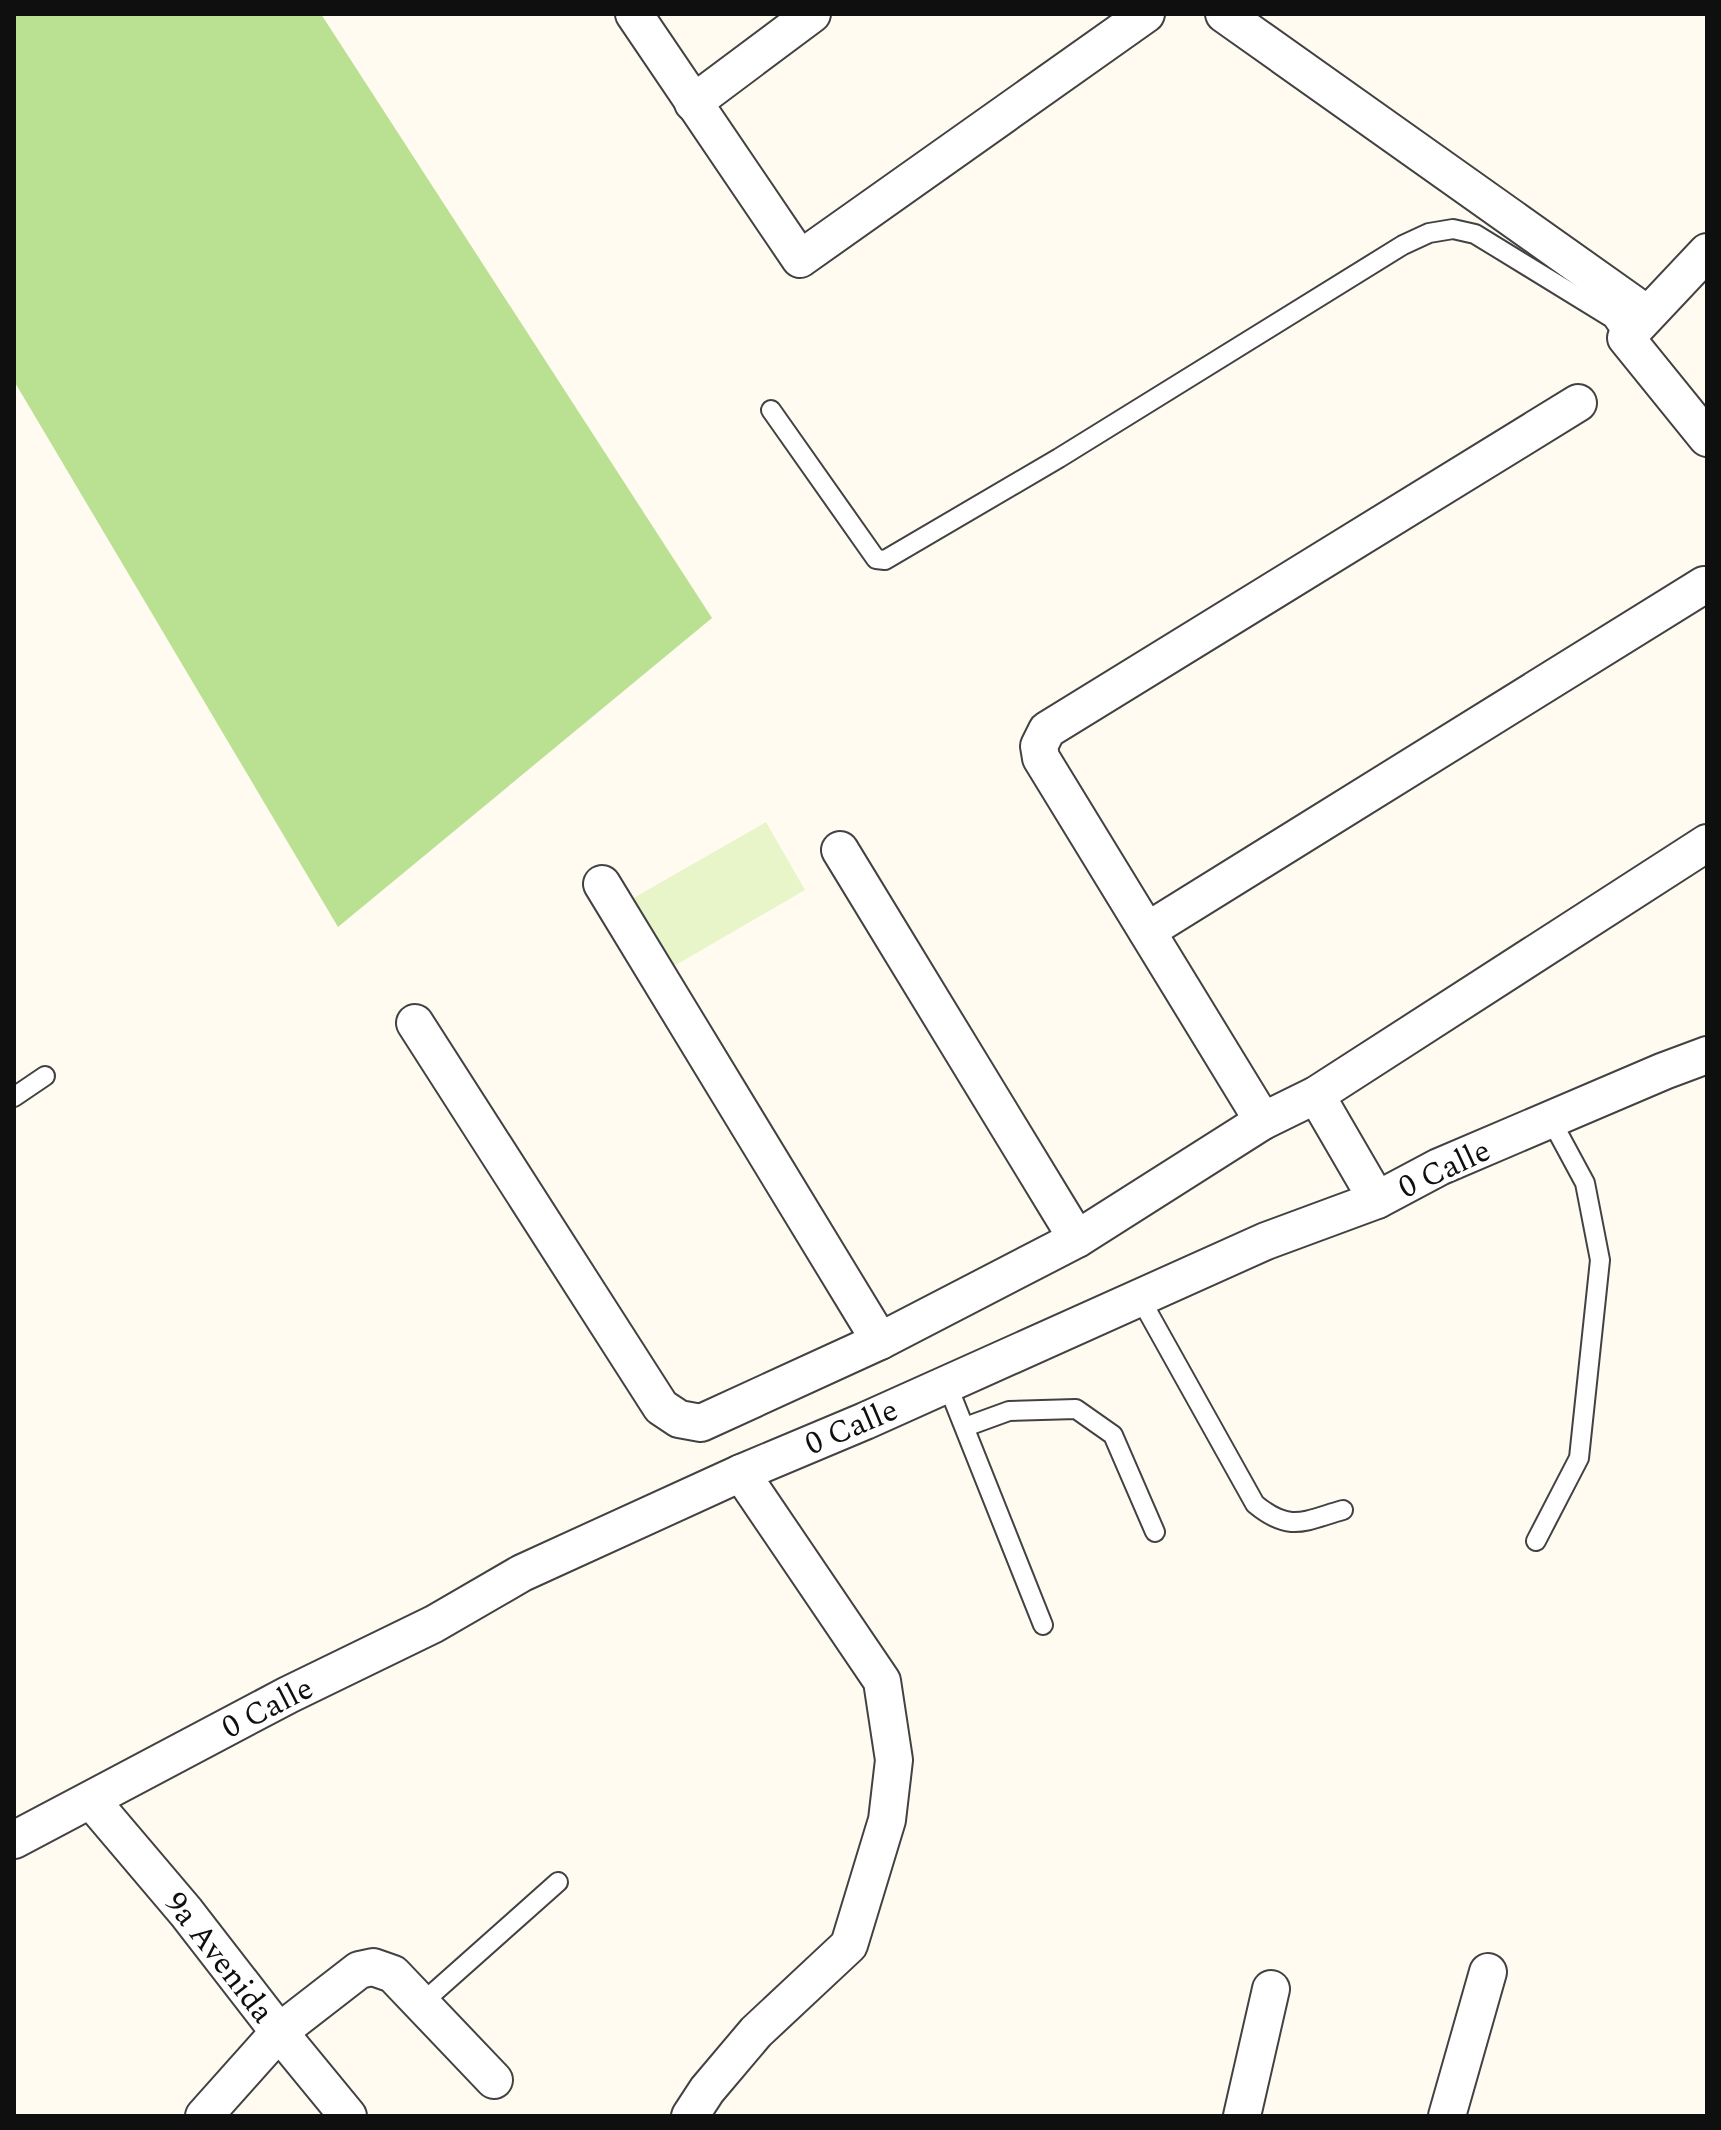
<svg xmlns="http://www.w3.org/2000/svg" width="1721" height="2130" viewBox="0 0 1721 2130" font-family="Spectral,serif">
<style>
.forest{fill:#bae192}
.pitch{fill:#e8f5c8}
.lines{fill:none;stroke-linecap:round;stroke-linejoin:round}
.service-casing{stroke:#424242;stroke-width:22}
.minor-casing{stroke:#424242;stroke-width:40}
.service{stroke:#fff;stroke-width:18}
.minor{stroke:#fff;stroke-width:36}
.labels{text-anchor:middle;stroke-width:8;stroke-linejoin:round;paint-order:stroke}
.street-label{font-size:32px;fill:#0f0f0f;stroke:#fff}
</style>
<rect width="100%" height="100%" fill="#fffbf1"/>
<!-- forest -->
<path class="forest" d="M 14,14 L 321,14 L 712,618 L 338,927 L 14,381 Z"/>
<!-- pitch -->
<path class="pitch" d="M 766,822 L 805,890 L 662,973 L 623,904 Z"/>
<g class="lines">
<!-- service casing -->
<g class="service-casing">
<g id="service">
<path d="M 771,410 L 876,559 L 885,560 L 1059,458 L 1403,245 L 1429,233 L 1453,229 L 1475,234 L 1612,318 L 1626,338"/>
<path d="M 14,1097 L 45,1076"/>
<path d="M 1140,1298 L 1255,1504 C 1290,1533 1304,1521 1343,1510"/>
<path d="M 947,1384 L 1043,1625"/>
<path d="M 965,1427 L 1009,1411 L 1076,1409 L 1113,1435 L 1155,1532"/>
<path d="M 1536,1541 L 1579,1458 L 1600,1260 L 1585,1183 L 1551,1120"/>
<path d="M 422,2003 L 558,1882"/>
</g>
</g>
<!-- minor casing -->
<g class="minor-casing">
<g id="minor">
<path d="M 634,14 L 800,259 L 1146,14"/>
<path d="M 1224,14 L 1647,314"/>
<path d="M 693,103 L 812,14"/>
<path d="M 1707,252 L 1626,338 L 1707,438"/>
<path d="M 840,850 L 1077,1239"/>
<path d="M 602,884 L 880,1341"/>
<path d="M 1147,931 L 1704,585"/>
<path d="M 415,1023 L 661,1407 L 679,1419 L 701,1423 L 880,1341 L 1077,1239 L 1263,1121 L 1316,1095 L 1707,843"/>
<path d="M 1316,1095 L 1377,1200"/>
<path d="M 1263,1121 L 1041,758 L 1039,746 L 1047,730 L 1578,403"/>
<path d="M 91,1800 L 186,1912 L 279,2032 L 348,2116"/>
<path d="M 14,1840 L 288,1695 L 434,1624 L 522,1573 L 741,1473 L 865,1421 L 1266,1241 L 1377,1200 L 1439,1167 L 1664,1071 L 1707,1055"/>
<path d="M 204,2116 L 279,2032 L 359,1970 L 373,1967 L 393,1974 L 494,2080"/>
<path d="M 690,2116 L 707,2090 L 756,2032 L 849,1945 L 887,1820 L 894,1760 L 882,1681 L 741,1473"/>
<path d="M 1242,2116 L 1271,1989"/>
<path d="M 1447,2116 L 1488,1972"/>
</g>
</g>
<!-- service -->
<use href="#service" class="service"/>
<!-- minor -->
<use href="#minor" class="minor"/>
</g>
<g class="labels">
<!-- street labels -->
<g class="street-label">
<text transform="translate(1444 1168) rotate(-25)" y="11">0 Calle</text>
<text transform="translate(851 1426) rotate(-23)" y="11">0 Calle</text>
<text transform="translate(267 1707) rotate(-27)" y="11">0 Calle</text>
<text transform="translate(220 1957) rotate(52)" y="11">9a Avenida</text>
</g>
</g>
<!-- border -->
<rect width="1721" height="2130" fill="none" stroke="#0f0f0f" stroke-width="32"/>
</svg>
